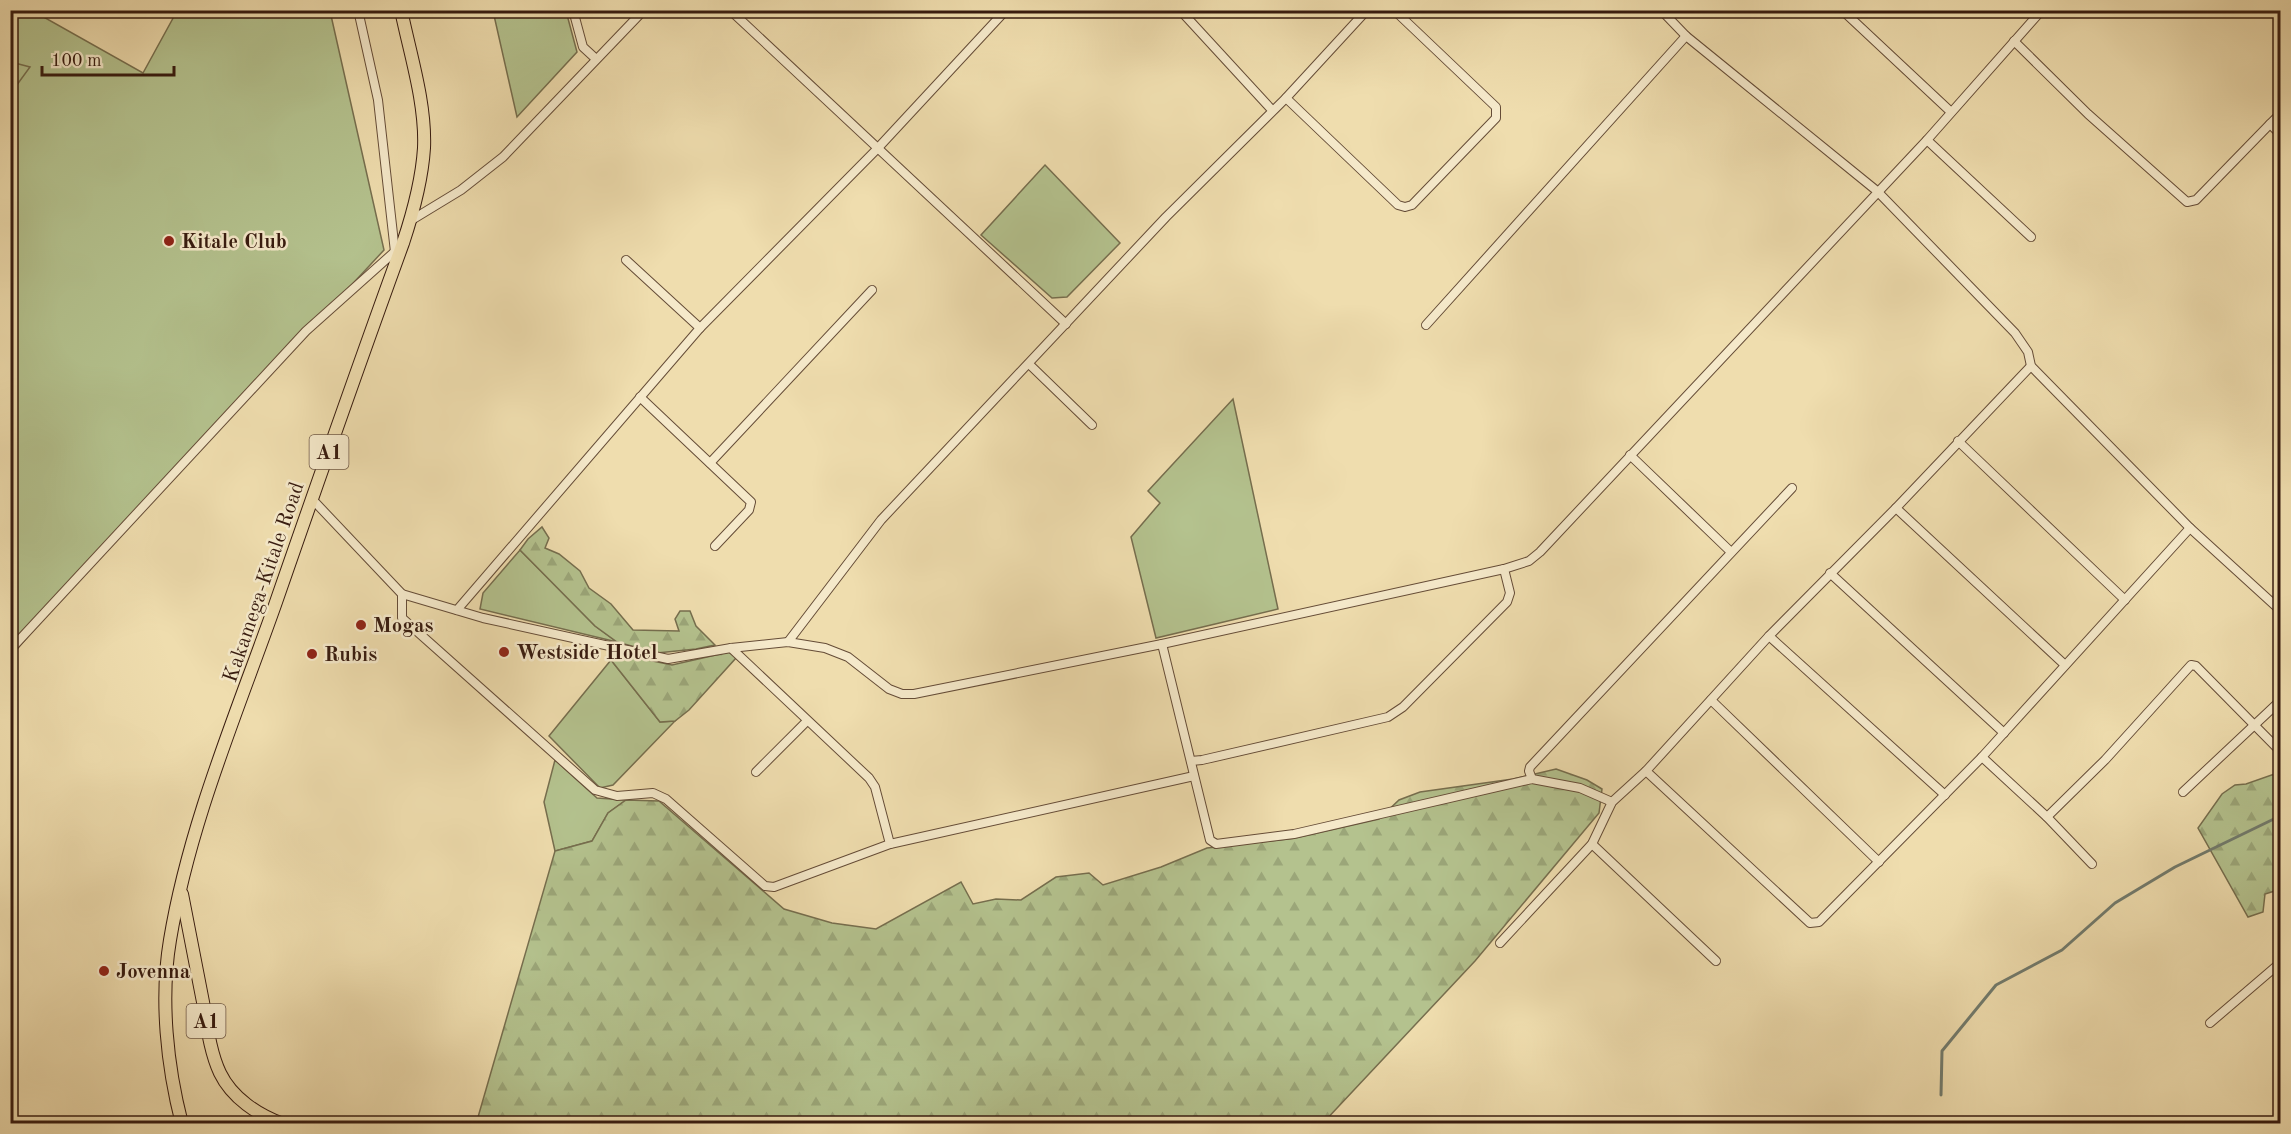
<svg xmlns="http://www.w3.org/2000/svg" width="2291" height="1134" viewBox="0 0 2291 1134" font-family="'Old Standard TT',serif">
<style>
.green{fill:#b4c28e;stroke:#766e4e;stroke-width:1.5}
.forest{fill:url(#forest-firs);stroke:#766e4e;stroke-width:1.5}
.lines{fill:none;stroke-linecap:round;stroke-linejoin:round}
.stream{stroke:#727b6d;stroke-width:3}
.minor-casing{stroke:#654c37;stroke-width:10}
.highway-casing{stroke:#371b0f;stroke-width:14}
.minor{stroke:#f5e9ca;stroke-width:8}
.highway{stroke:#efddae;stroke-width:12}
.poi-dot{fill:#8f2418;stroke:#f5e9ca;stroke-width:2}
.labels{text-anchor:middle;stroke-width:5;stroke-linejoin:round;paint-order:stroke}
.shield{fill:#f5e9ca;stroke:#705947;stroke-width:1.5}
.shield-label{font-size:20px;font-weight:bold;fill:#371b0f}
.poi-label{font-size:21px;font-weight:bold;fill:#371b0f;stroke:#f5e9ca;text-anchor:start}
.street-label{font-size:21px;fill:#371b0f;stroke:#f5e9ca}
</style>
<defs>
<pattern id="forest-firs" width="22" height="20" patternUnits="userSpaceOnUse" patternTransform="scale(1.5)"><rect width="22" height="20" fill="#b4c28e"/><path d="M5 1l3.5 6h-7zM16 11l3.5 6h-7z" fill="#9ba679"/></pattern>
</defs>
<rect width="100%" height="100%" fill="#efddae"/>
<filter id="stains"><feTurbulence type="fractalNoise" baseFrequency=".00333" numOctaves="4"/><feColorMatrix values="0 0 0 0 .2 0 0 0 0 .09 0 0 0 0 .02 0 0 0 .5 -.17"/></filter>
<radialGradient id="worn" r=".72"><stop offset=".6" stop-color="#630" stop-opacity="0"/><stop offset="1" stop-color="#630" stop-opacity=".3"/></radialGradient>
<!-- green -->
<g class="green">
<path d="M 11,11 L 33,11 L 143,73 L 177,11 L 330,11 L 384,250 L 63,596 L 11,656 Z"/>
<path d="M 493,11 L 566,11 L 577,52 L 517,117 Z"/>
<path d="M 1045,165 L 1120,243 L 1067,297 L 1052,298 L 981,235 Z"/>
<path d="M 1233,399 L 1278,609 L 1156,638 L 1131,537 L 1160,503 L 1148,491 Z"/>
<path d="M 520,550 L 595,626 L 617,642 L 480,609 L 483,593 Z"/>
<path d="M 611,660 L 660,722 L 675,721 L 613,785 L 600,788 L 549,736 Z"/>
<path d="M 555,760 L 597,798 L 626,800 L 608,813 L 592,841 L 555,851 L 544,802 Z"/>
</g>
<!-- forest -->
<g class="forest">
<path d="M 11,62 L 30,67 L 11,93 L 10,62 Z"/>
<path d="M 542,527 L 549,538 L 545,548 L 559,554 L 580,571 L 589,588 L 611,604 L 633,630 L 679,631 L 675,619 L 680,611 L 690,611 L 696,626 L 715,645 L 696,649 L 657,653 L 617,642 L 595,626 L 520,550 L 528,539 Z"/>
<path d="M 729,652 L 736,658 L 689,710 L 675,721 L 660,722 L 611,660 L 619,654 L 672,665 Z"/>
<path d="M 1556,769 L 1587,780 L 1602,789 L 1599,813 L 1475,961 L 1323,1123 L 476,1124 L 555,851 L 592,841 L 608,813 L 626,800 L 659,801 L 784,909 L 832,923 L 876,929 L 961,882 L 973,904 L 996,899 L 1021,900 L 1056,877 L 1089,873 L 1103,885 L 1161,867 L 1207,848 L 1296,838 L 1379,819 L 1399,800 L 1420,792 L 1513,779 Z"/>
<path d="M 2280,772 L 2280,804 L 2276,810 L 2275,824 L 2280,824 L 2280,893 L 2278,890 L 2265,894 L 2263,912 L 2248,917 L 2198,828 L 2222,794 L 2235,785 L 2246,784 Z"/>
</g>
<g class="lines">
<!-- stream -->
<path class="stream" d="M 1941,1095 L 1942,1051 L 1996,985 L 2062,950 L 2115,903 L 2175,867 L 2280,816"/>
<!-- minor casing -->
<g class="minor-casing">
<g id="minor">
<path d="M 358,10 L 378,100 L 395,252"/>
<path d="M 573,10 L 583,47 L 596,59"/>
<path d="M 730,10 L 1066,324"/>
<path d="M 1180,10 L 1272,110"/>
<path d="M 1661,10 L 1686,36 L 1877,191 L 2015,333 L 2028,352 L 2031,366 L 2190,528 L 2280,610"/>
<path d="M 1842,10 L 1951,112"/>
<path d="M 2014,41 L 2088,114 L 2187,202 L 2196,200 L 2270,124 L 2280,134"/>
<path d="M 1286,98 L 1398,205 L 1405,207 L 1412,205 L 1496,118 L 1496,107 L 1394,10"/>
<path d="M 2270,124 L 2280,114"/>
<path d="M 1927,140 L 2031,237"/>
<path d="M 410,221 L 461,190 L 503,157 L 644,10"/>
<path d="M 626,260 L 700,328"/>
<path d="M 1426,325 L 1686,36"/>
<path d="M 1029,364 L 1092,425"/>
<path d="M 640,397 L 751,502 L 749,510 L 715,546"/>
<path d="M 1958,441 L 2125,600"/>
<path d="M 1630,455 L 1731,552"/>
<path d="M 710,463 L 872,290"/>
<path d="M 312,499 L 402,594 L 483,618 L 668,659 L 731,648 L 788,642 L 825,648 L 848,657 L 889,689 L 902,694 L 914,694 L 1162,644 L 1504,569 L 1529,561 L 1540,552 L 1927,140 L 2042,10"/>
<path d="M 1896,508 L 2065,665"/>
<path d="M 1830,573 L 2004,733"/>
<path d="M 402,594 L 402,618 L 595,790 L 617,796 L 653,793 L 666,799 L 765,886 L 774,887 L 890,844 L 1194,776"/>
<path d="M 457,610 L 700,328 L 877,149 L 1006,10"/>
<path d="M 1769,636 L 1945,795"/>
<path d="M 788,642 L 881,520 L 1166,217 L 1286,98 L 1367,10"/>
<path d="M 1162,644 L 1210,840 L 1216,844 L 1294,834 L 1532,779 L 1580,788 L 1612,802"/>
<path d="M 731,648 L 869,778 L 875,787 L 890,844"/>
<path d="M 10,650 L 306,331 L 400,247"/>
<path d="M 1711,700 L 1879,862"/>
<path d="M 1982,757 L 2047,817 L 2092,864"/>
<path d="M 1191,761 L 1202,760 L 1388,717 L 1403,707 L 1507,602 L 1510,593 L 1504,569"/>
<path d="M 1646,771 L 1810,923 L 1819,922 L 1982,757 L 2190,528"/>
<path d="M 756,772 L 807,721"/>
<path d="M 1532,779 L 1529,771 L 1530,767 L 1792,488"/>
<path d="M 2183,792 L 2280,701"/>
<path d="M 2047,817 L 2105,760 L 2191,665 L 2196,666 L 2280,751"/>
<path d="M 1592,844 L 1716,961"/>
<path d="M 1500,943 L 1592,844 L 1612,802 L 1646,771 L 1769,636 L 1896,508 L 2031,366"/>
<path d="M 2210,1023 L 2280,963"/>
</g>
</g>
<!-- highway casing -->
<g class="highway-casing">
<g id="highway">
<path d="M 182,894 C 189,930 196,966 203,1002 C 207,1025 210,1052 220,1073 C 232,1098 258,1115 283,1124"/>
<path d="M 182,1124 C 167,1066 160,999 170,940 C 189,825 236,715 275,605 C 317,484 359,364 403,243 C 413,213 422,180 424,148 C 426,103 410,54 401,10"/>
</g>
</g>
<!-- minor -->
<use href="#minor" class="minor"/>
<!-- highway -->
<use href="#highway" class="highway"/>
</g>
<!-- markers -->
<g class="poi-dot">
<circle cx="169" cy="241" r="6"/>
<circle cx="361" cy="625" r="6"/>
<circle cx="504" cy="652" r="6"/>
<circle cx="312" cy="654" r="6"/>
<circle cx="104" cy="971" r="6"/>
</g>
<g class="labels">
<!-- shield labels -->
<g class="shield">
<rect x="309.5" y="435" width="39" height="34" rx="4.5"/>
<rect x="186.5" y="1004" width="39" height="34" rx="4.5"/>
</g>
<g class="shield-label">
<text x="329" y="459">A1</text>
<text x="206" y="1028">A1</text>
</g>
<!-- poi labels -->
<g class="poi-label">
<text x="181" y="248">Kitale Club</text>
<text x="373" y="632">Mogas</text>
<text x="516" y="659">Westside Hotel</text>
<text x="324" y="661">Rubis</text>
<text x="116" y="978">Jovenna</text>
</g>
<!-- street labels -->
<g class="street-label">
<text transform="translate(263 582) rotate(-71)" y="7">Kakamega-Kitale Road</text>
</g>
</g>
<!-- margin -->
<rect width="2291" height="1134" fill="none" stroke="#efddae" stroke-width="36"/>
<rect x="12" y="12" width="2267" height="1110" fill="none" stroke="#371b0f" stroke-width="3"/>
<rect x="18" y="18" width="2255" height="1098" fill="none" stroke="#371b0f" stroke-width="1.5"/>
<!-- scale -->
<path d="M42 66v9h132v-9" fill="none" stroke="#371b0f" stroke-width="3"/>
<text x="51" y="66" font-size="18" fill="#371b0f" stroke="#f5e9ca" stroke-width="4.5" paint-order="stroke">100 m</text>
<rect width="100%" height="100%" filter="url(#stains)"/>
<rect width="100%" height="100%" fill="url(#worn)"/>
</svg>
